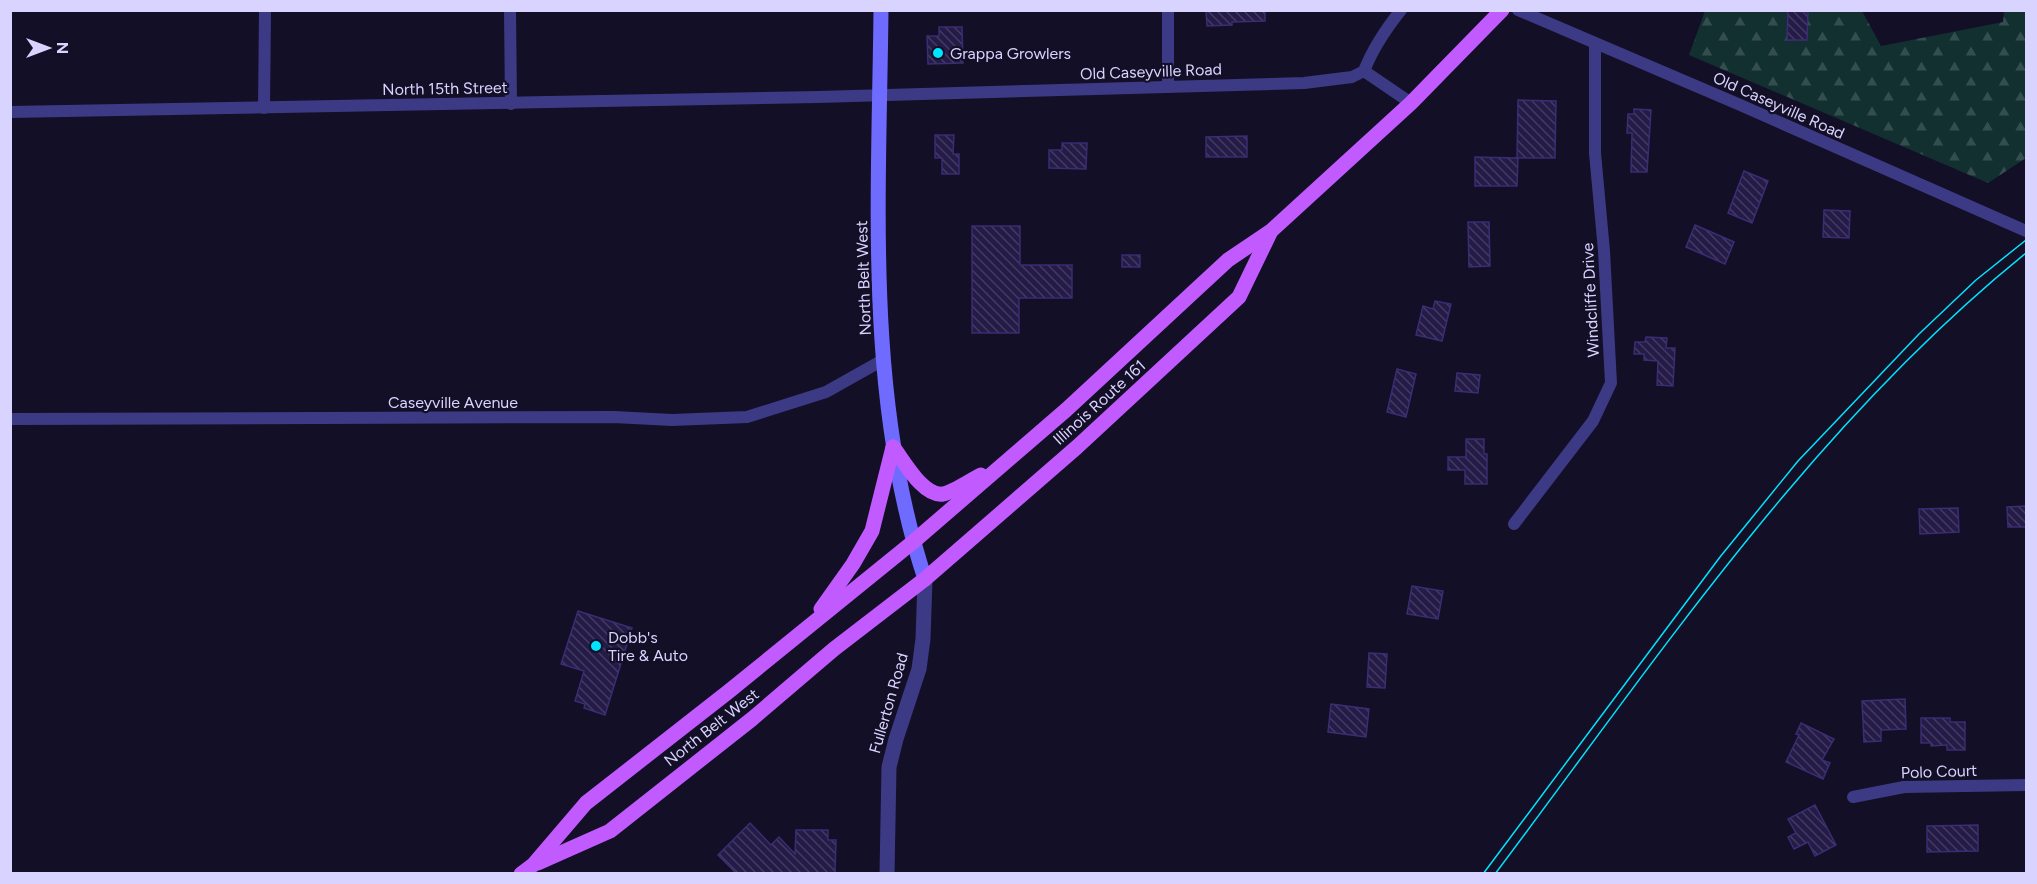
<svg xmlns="http://www.w3.org/2000/svg" width="2037" height="884" viewBox="0 0 2037 884" font-family="Figtree,sans-serif">
<style>
.forest{fill:url(#forest-firs)}
.building{fill:url(#building-back-hatch);stroke:#3b2d73;stroke-width:1.5}
.lines{fill:none;stroke-linecap:round;stroke-linejoin:round}
.minor{stroke:#3d3a85;stroke-width:12}
.tertiary{stroke:#3d3a85;stroke-width:15}
.secondary{stroke:#6f6bff;stroke-width:15}
.primary{stroke:#c25bff;stroke-width:15}
.tram{stroke:#00e5ff;stroke-width:1.5}
.poi-dot{fill:#00e5ff;stroke:#130f26;stroke-width:2}
.labels{text-anchor:middle;stroke-width:4.5;stroke-linejoin:round;paint-order:stroke}
.poi-label{font-size:16px;fill:#d9d4ff;stroke:#130f26;text-anchor:start}
.street-label{font-size:16px;fill:#d9d4ff;stroke:#130f26}
</style>
<defs>
<pattern id="forest-firs" width="22" height="20" patternUnits="userSpaceOnUse" patternTransform="scale(1.5)"><rect width="22" height="20" fill="#12302f"/><path d="M5 1l3.5 6h-7zM16 11l3.5 6h-7z" fill="#344d4e"/></pattern>
<pattern id="building-back-hatch" width="6" height="6" patternUnits="userSpaceOnUse" patternTransform="scale(1.5)"><rect width="6" height="6" fill="#241b47"/><path d="M-1 5l2 2M0 0l6 6M5-1l2 2" fill="none" stroke="#433b63"/></pattern>
</defs>
<rect width="100%" height="100%" fill="#130f26"/>
<!-- forest -->
<path class="forest" d="M 1705,11 L 1862,11 L 1881,46 L 2003,22 L 2004,11 L 2026,11 L 2026,158 L 1988,183 L 1689,55 Z"/>
<!-- building -->
<g class="building">
<path d="M 1206,10 L 1265,10 L 1265,21 L 1232,22 L 1232,25 L 1207,26 Z"/>
<path d="M 1788,11 L 1808,12 L 1807,40 L 1787,40 Z"/>
<path d="M 939,27 L 962,27 L 963,63 L 928,64 L 927,36 L 939,36 Z"/>
<path d="M 1518,100 L 1556,101 L 1555,158 L 1518,158 L 1517,186 L 1475,186 L 1475,157 L 1517,158 Z"/>
<path d="M 1634,109 L 1651,110 L 1647,172 L 1631,172 L 1632,133 L 1627,133 L 1628,114 L 1634,114 Z"/>
<path d="M 935,135 L 954,135 L 953,154 L 959,154 L 959,174 L 942,174 L 942,158 L 935,158 Z"/>
<path d="M 1247,136 L 1247,157 L 1206,157 L 1206,137 Z"/>
<path d="M 1062,143 L 1087,143 L 1086,169 L 1049,168 L 1049,150 L 1062,150 Z"/>
<path d="M 1744,171 L 1768,181 L 1752,223 L 1728,213 Z"/>
<path d="M 1824,210 L 1850,211 L 1849,238 L 1823,237 Z"/>
<path d="M 1468,222 L 1489,222 L 1490,266 L 1469,267 Z"/>
<path d="M 1695,225 L 1734,242 L 1725,264 L 1686,247 Z"/>
<path d="M 972,226 L 1020,226 L 1020,265 L 1072,265 L 1072,298 L 1019,298 L 1019,333 L 972,333 Z"/>
<rect x="1122" y="255" width="18" height="12"/>
<path d="M 1435,301 L 1451,304 L 1442,341 L 1416,335 L 1423,306 L 1433,309 Z"/>
<path d="M 1646,337 L 1667,338 L 1666,348 L 1675,348 L 1673,386 L 1657,385 L 1658,361 L 1644,360 L 1644,354 L 1634,354 L 1635,342 L 1645,342 Z"/>
<path d="M 1397,369 L 1416,374 L 1406,417 L 1387,412 Z"/>
<path d="M 1457,373 L 1480,375 L 1478,393 L 1455,391 Z"/>
<path d="M 1466,439 L 1484,439 L 1484,454 L 1487,454 L 1487,484 L 1465,484 L 1465,470 L 1448,470 L 1448,457 L 1466,457 Z"/>
<path d="M 2026,506 L 2026,527 L 2008,527 L 2007,507 Z"/>
<path d="M 1958,508 L 1959,532 L 1920,534 L 1919,509 Z"/>
<path d="M 1412,586 L 1443,591 L 1438,619 L 1407,614 Z"/>
<path d="M 578,611 L 632,628 L 605,715 L 584,708 L 585,704 L 575,701 L 584,671 L 561,664 Z"/>
<path d="M 1369,653 L 1387,654 L 1385,688 L 1367,687 Z"/>
<path d="M 1905,699 L 1906,729 L 1881,730 L 1881,741 L 1864,742 L 1862,701 Z"/>
<path d="M 1331,704 L 1369,709 L 1366,737 L 1328,732 Z"/>
<path d="M 1921,718 L 1950,718 L 1950,722 L 1965,722 L 1965,750 L 1947,750 L 1947,745 L 1931,746 L 1931,743 L 1921,743 Z"/>
<path d="M 1801,723 L 1834,739 L 1822,760 L 1830,763 L 1823,779 L 1786,762 L 1799,735 L 1796,734 Z"/>
<path d="M 1815,805 L 1836,845 L 1815,856 L 1808,842 L 1794,849 L 1788,837 L 1796,833 L 1788,819 Z"/>
<path d="M 750,823 L 771,845 L 779,837 L 795,854 L 796,830 L 828,830 L 828,840 L 836,840 L 835,873 L 736,873 L 718,855 Z"/>
<path d="M 1978,825 L 1978,851 L 1927,852 L 1927,826 Z"/>
</g>
<g class="lines">
<!-- minor -->
<g class="minor">
<path d="M 510,10 L 511,104"/>
<path d="M 1518,10 L 1738,104 L 2026,231"/>
<path d="M 1364,71 C 1373,48 1385,30 1401,10"/>
<path d="M 1168,87 L 1168,10"/>
<path d="M 264,108 L 265,10"/>
<path d="M 10,112 L 818,97 L 1304,83 L 1352,77 L 1364,71 L 1411,103"/>
<path d="M 10,419 L 614,417 L 672,420 L 747,417 L 826,392 L 883,360"/>
<path d="M 1514,524 L 1593,421 L 1611,383 L 1604,251 L 1595,153 L 1595,44"/>
<path d="M 1853,797 L 1904,787 L 2026,785"/>
</g>
<!-- tertiary -->
<path class="tertiary" d="M 887,874 L 889,767 L 896,739 L 919,669 L 923,639 L 925,579"/>
<!-- secondary -->
<path class="secondary" d="M 881,10 C 879,200 865,397 925,579"/>
<!-- primary -->
<g class="primary">
<path d="M 893,447 C 904,461 923,497 943,494 C 952,493 971,480 981,475"/>
<path d="M 821,609 L 853,564 L 872,531 L 893,447"/>
<path d="M 538,863 L 610,831 L 752,719 L 834,649 L 925,579 L 1077,447 L 1239,297 L 1270,233"/>
<path d="M 521,874 L 533,865 L 586,803 L 728,692 L 913,542 L 1066,410 L 1228,260 L 1271,231 L 1411,103 L 1502,10"/>
</g>
<!-- tram -->
<g class="tram">
<path d="M 1483,874 L 1720,557 L 1798,461 L 1919,334 L 1976,280 L 2026,240"/>
<path d="M 1495,874 C 1659,656 1813,425 2026,253"/>
</g>
</g>
<!-- markers -->
<g class="poi-dot">
<circle cx="938" cy="53" r="6"/>
<circle cx="596" cy="646" r="6"/>
</g>
<g class="labels">
<!-- poi labels -->
<g class="poi-label">
<text x="950" y="59">Grappa Growlers</text>
<text x="608" y="643">Dobb's<tspan x="608" dy="18">Tire &amp; Auto</tspan></text>
</g>
<!-- street labels -->
<g class="street-label">
<text transform="translate(1151 71) rotate(-2)" y="6">Old Caseyville Road</text>
<text transform="translate(445 88) rotate(-1)" y="6">North 15th Street</text>
<text transform="translate(1779 105) rotate(24)" y="6">Old Caseyville Road</text>
<text transform="translate(863 278) rotate(-92)" y="6">North Belt West</text>
<text transform="translate(1590 300) rotate(-93)" y="6">Windcliffe Drive</text>
<text x="453" y="408">Caseyville Avenue</text>
<text transform="translate(1099 402) rotate(-42)" y="6">Illinois Route 161</text>
<text transform="translate(888 703) rotate(-74)" y="6">Fullerton Road</text>
<text transform="translate(711 727) rotate(-38)" y="6">North Belt West</text>
<text transform="translate(1939 771) rotate(-2)" y="6">Polo Court</text>
</g>
</g>
<!-- border -->
<rect width="2037" height="884" fill="none" stroke="#d9d4ff" stroke-width="24"/>
<!-- north arrow -->
<g transform="translate(48 48) rotate(90)" stroke="#130f26" stroke-width="4.5" paint-order="stroke">
<path d="M0-4.5L10 22L0 15L-10 22Z" fill="#d9d4ff"/>
<text y="-9" font-size="16" font-weight="bold" text-anchor="middle" fill="#d9d4ff">N</text>
</g>
</svg>
